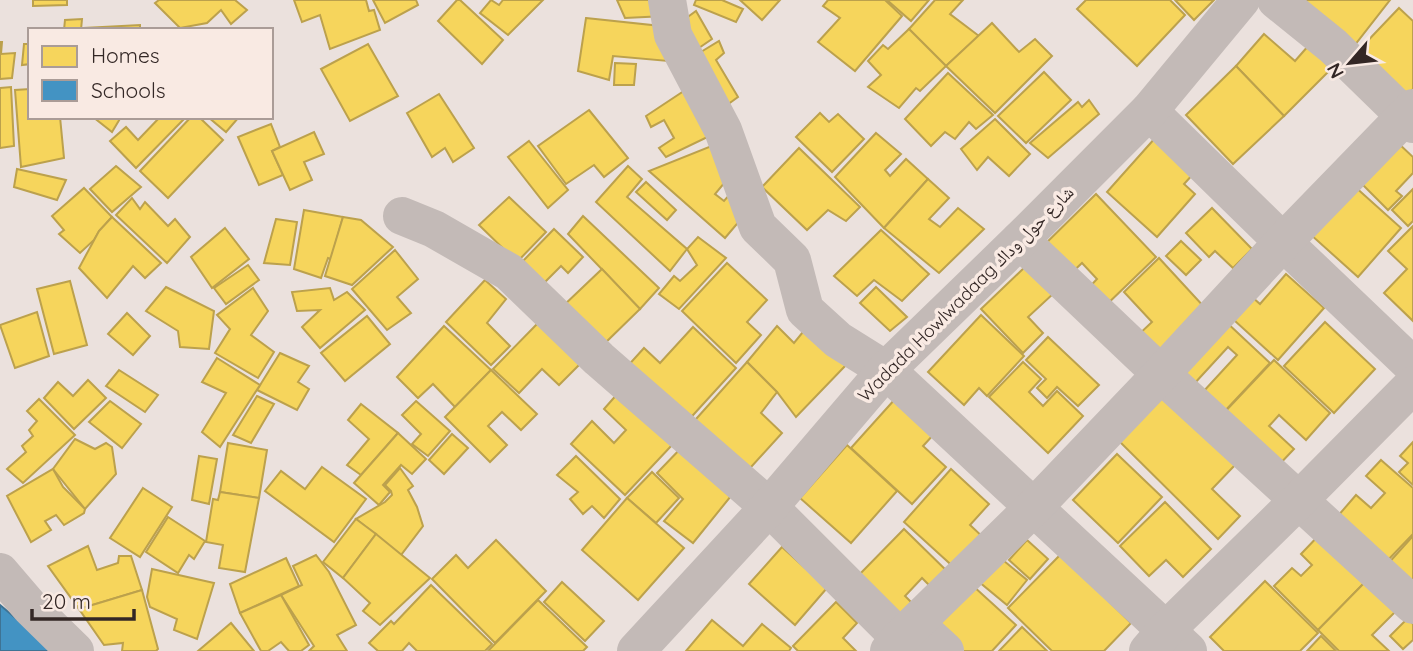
<svg xmlns="http://www.w3.org/2000/svg" width="1413" height="651" viewBox="0 0 1413 651" font-family="Quicksand,'Noto Naskh Arabic',sans-serif">
<style>
.homes{fill:#f6d55c;stroke:#bca14c;stroke-width:2}
.schools{fill:#4393c3;stroke:#3e7394;stroke-width:2}
.lines{fill:none;stroke-linecap:round;stroke-linejoin:round}
.minor{stroke:#c3bab7;stroke-width:38}
.labels{text-anchor:middle;stroke-width:7;stroke-linejoin:round;paint-order:stroke}
.street-label{font-size:18px;fill:#332725;stroke:#f9eae3}
</style>
<rect width="100%" height="100%" fill="#ebe1dd"/>
<!-- homes -->
<g class="homes">
<path d="M 33,0 L 67,0 L 67,5 L 33,6 Z"/>
<path d="M 159,0 L 235,0 L 247,10 L 231,24 L 221,10 L 207,23 L 180,28 L 155,3 Z"/>
<path d="M 294,0 L 366,0 L 369,11 L 374,10 L 380,30 L 330,49 L 320,15 L 302,22 Z"/>
<path d="M 373,0 L 416,0 L 418,5 L 385,23 Z"/>
<path d="M 457,0 L 460,0 L 503,40 L 482,64 L 438,21 Z"/>
<path d="M 491,0 L 499,5 L 503,0 L 543,0 L 508,35 L 480,13 Z"/>
<path d="M 617,0 L 660,0 L 665,16 L 625,18 Z"/>
<path d="M 696,0 L 722,0 L 743,9 L 736,22 L 694,5 Z"/>
<path d="M 740,0 L 780,0 L 762,20 Z"/>
<path d="M 828,0 L 885,0 L 902,16 L 855,71 L 818,42 L 840,18 L 823,6 Z"/>
<path d="M 887,0 L 929,0 L 911,21 Z"/>
<path d="M 935,0 L 963,0 L 950,14 L 979,36 L 946,66 L 909,29 Z"/>
<path d="M 1086,0 L 1170,0 L 1185,15 L 1137,66 L 1077,9 Z"/>
<path d="M 1175,0 L 1214,0 L 1194,20 Z"/>
<path d="M 1297,0 L 1390,0 L 1354,46 Z"/>
<path d="M 1399,8 L 1413,21 L 1413,89 L 1405,98 L 1357,52 Z"/>
<path d="M 696,11 L 712,39 L 690,54 L 674,27 Z"/>
<path d="M 586,18 L 670,27 L 668,61 L 613,56 L 609,80 L 578,71 Z"/>
<path d="M 82,19 L 81,30 L 64,30 L 65,20 Z"/>
<path d="M 992,23 L 1019,52 L 1035,39 L 1052,56 L 995,113 L 946,66 Z"/>
<path d="M 140,25 L 140,30 L 84,30 L 84,28 Z"/>
<path d="M 909,29 L 946,66 L 920,91 L 916,88 L 899,108 L 868,87 L 881,75 L 868,61 L 883,45 L 888,49 Z"/>
<path d="M 1264,34 L 1295,61 L 1309,45 L 1333,67 L 1284,116 L 1236,66 Z"/>
<path d="M 719,41 L 724,53 L 716,60 L 738,97 L 720,110 L 691,58 Z"/>
<path d="M 0,42 L 2,42 L 1,54 L 15,53 L 12,78 L 0,79 Z"/>
<path d="M 24,44 L 30,44 L 30,64 L 22,65 Z"/>
<path d="M 368,44 L 398,96 L 350,121 L 321,69 Z"/>
<path d="M 615,63 L 636,64 L 634,85 L 614,85 Z"/>
<path d="M 1236,66 L 1284,116 L 1233,164 L 1186,115 Z"/>
<path d="M 1044,72 L 1071,100 L 1026,143 L 998,116 Z"/>
<path d="M 948,73 L 993,115 L 976,129 L 969,122 L 955,139 L 945,132 L 931,146 L 905,119 Z"/>
<path d="M 696,83 L 720,131 L 666,157 L 659,148 L 674,138 L 664,120 L 651,127 L 646,116 Z"/>
<path d="M 11,87 L 14,146 L 0,148 L 0,88 Z"/>
<path d="M 30,89 L 30,117 L 60,117 L 64,158 L 21,167 L 15,90 Z"/>
<path d="M 439,94 L 474,148 L 453,162 L 445,148 L 432,157 L 407,113 Z"/>
<path d="M 1089,100 L 1099,114 L 1048,158 L 1030,143 L 1078,102 L 1082,107 Z"/>
<path d="M 589,110 L 628,158 L 604,177 L 594,165 L 566,184 L 538,146 Z"/>
<path d="M 820,113 L 829,122 L 838,114 L 864,139 L 832,172 L 796,137 Z"/>
<path d="M 93,117 L 121,117 L 112,132 Z"/>
<path d="M 160,117 L 186,117 L 136,168 L 110,141 L 126,127 L 138,140 Z"/>
<path d="M 191,117 L 199,117 L 223,140 L 168,198 L 140,171 Z"/>
<path d="M 208,117 L 239,117 L 226,132 Z"/>
<path d="M 995,119 L 1030,154 L 1009,176 L 988,157 L 977,170 L 961,149 Z"/>
<path d="M 271,124 L 280,147 L 272,151 L 283,175 L 259,185 L 238,137 Z"/>
<path d="M 314,132 L 324,154 L 304,162 L 312,180 L 290,190 L 272,151 Z"/>
<path d="M 876,133 L 901,154 L 885,170 L 890,176 L 906,159 L 928,179 L 884,228 L 835,177 Z"/>
<path d="M 1156,137 L 1195,172 L 1184,184 L 1195,194 L 1157,237 L 1107,192 Z"/>
<path d="M 529,141 L 568,190 L 548,208 L 508,157 Z"/>
<path d="M 724,141 L 735,170 L 715,194 L 724,201 L 731,193 L 747,212 L 725,238 L 649,171 Z"/>
<path d="M 1397,142 L 1413,157 L 1413,173 L 1396,191 L 1402,196 L 1388,210 L 1359,181 Z"/>
<path d="M 799,148 L 860,207 L 846,221 L 828,210 L 807,230 L 762,187 Z"/>
<path d="M 116,166 L 141,187 L 112,212 L 90,189 Z"/>
<path d="M 628,166 L 642,179 L 627,197 L 687,249 L 670,271 L 596,202 Z"/>
<path d="M 17,169 L 66,180 L 57,200 L 14,187 Z"/>
<path d="M 928,179 L 949,198 L 929,219 L 940,227 L 958,208 L 984,229 L 939,273 L 884,228 Z"/>
<path d="M 646,182 L 676,210 L 667,220 L 636,192 Z"/>
<path d="M 1353,185 L 1401,228 L 1358,277 L 1310,234 Z"/>
<path d="M 84,188 L 112,217 L 99,231 L 94,240 L 80,253 L 59,234 L 64,230 L 52,216 Z"/>
<path d="M 1413,189 L 1413,221 L 1408,226 L 1392,210 Z"/>
<path d="M 1096,194 L 1156,257 L 1101,310 L 1084,293 L 1097,279 L 1082,263 L 1065,279 L 1038,251 Z"/>
<path d="M 509,197 L 546,232 L 517,262 L 479,225 Z"/>
<path d="M 132,198 L 140,209 L 145,202 L 168,226 L 175,219 L 190,237 L 167,263 L 116,215 Z"/>
<path d="M 1212,208 L 1252,249 L 1233,268 L 1215,251 L 1209,257 L 1186,233 Z"/>
<path d="M 304,210 L 343,217 L 331,259 L 328,258 L 321,278 L 294,269 Z"/>
<path d="M 583,216 L 659,288 L 640,309 L 568,234 Z"/>
<path d="M 112,217 L 161,263 L 145,278 L 133,266 L 107,298 L 79,268 L 99,231 Z"/>
<path d="M 343,217 L 361,220 L 393,247 L 352,285 L 325,276 Z"/>
<path d="M 276,219 L 297,222 L 290,265 L 264,263 Z"/>
<path d="M 1413,226 L 1413,321 L 1384,293 L 1407,269 L 1388,251 Z"/>
<path d="M 225,228 L 249,259 L 212,288 L 191,257 Z"/>
<path d="M 554,229 L 583,257 L 568,273 L 561,266 L 544,283 L 523,261 Z"/>
<path d="M 881,230 L 929,274 L 902,301 L 874,280 L 857,296 L 834,276 Z"/>
<path d="M 698,237 L 726,258 L 679,309 L 659,294 L 674,276 L 680,281 L 697,265 L 687,249 Z"/>
<path d="M 1181,241 L 1201,260 L 1186,275 L 1166,256 Z"/>
<path d="M 395,250 L 418,279 L 397,297 L 411,313 L 387,330 L 352,289 Z"/>
<path d="M 1159,258 L 1206,309 L 1154,358 L 1135,338 L 1152,322 L 1124,292 Z"/>
<path d="M 727,263 L 767,300 L 747,322 L 761,335 L 736,363 L 682,311 Z"/>
<path d="M 248,265 L 259,280 L 226,304 L 214,288 Z"/>
<path d="M 1027,265 L 1054,293 L 1028,317 L 1043,333 L 1023,353 L 981,309 Z"/>
<path d="M 602,269 L 640,309 L 603,345 L 562,307 Z"/>
<path d="M 1286,274 L 1324,308 L 1278,360 L 1224,311 L 1243,289 L 1260,304 Z"/>
<path d="M 485,280 L 506,299 L 487,323 L 510,346 L 491,365 L 446,322 Z"/>
<path d="M 70,281 L 87,345 L 54,354 L 37,289 Z"/>
<path d="M 166,287 L 214,311 L 209,349 L 180,347 L 178,331 L 146,311 Z"/>
<path d="M 876,287 L 907,317 L 890,331 L 860,303 Z"/>
<path d="M 253,288 L 268,311 L 251,335 L 274,352 L 258,378 L 215,353 L 230,329 L 217,315 Z"/>
<path d="M 330,288 L 334,300 L 347,292 L 365,310 L 320,348 L 302,327 L 320,310 L 297,311 L 292,292 Z"/>
<path d="M 37,312 L 49,356 L 15,368 L 0,325 Z"/>
<path d="M 127,313 L 150,336 L 133,355 L 108,334 Z"/>
<path d="M 981,315 L 1024,356 L 987,396 L 979,388 L 964,405 L 928,372 Z"/>
<path d="M 367,316 L 390,344 L 345,381 L 321,353 Z"/>
<path d="M 1224,320 L 1270,363 L 1223,413 L 1202,393 L 1237,355 L 1228,347 L 1193,385 L 1177,371 Z"/>
<path d="M 539,322 L 581,363 L 559,385 L 542,369 L 519,393 L 493,369 Z"/>
<path d="M 1325,322 L 1375,369 L 1334,413 L 1284,366 Z"/>
<path d="M 444,326 L 491,370 L 455,407 L 433,384 L 418,398 L 397,377 Z"/>
<path d="M 777,326 L 794,343 L 807,327 L 847,364 L 796,417 L 777,392 L 747,362 Z"/>
<path d="M 693,327 L 736,368 L 684,425 L 625,369 L 644,348 L 660,363 Z"/>
<path d="M 1048,337 L 1099,385 L 1078,406 L 1057,387 L 1047,398 L 1037,388 L 1046,379 L 1026,360 Z"/>
<path d="M 280,353 L 309,366 L 298,382 L 309,389 L 297,410 L 257,390 Z"/>
<path d="M 217,358 L 260,385 L 220,447 L 202,432 L 226,393 L 202,382 Z"/>
<path d="M 1274,360 L 1330,413 L 1306,440 L 1279,415 L 1269,426 L 1294,449 L 1275,469 L 1220,417 Z"/>
<path d="M 747,362 L 777,392 L 761,413 L 782,433 L 741,478 L 688,428 Z"/>
<path d="M 1023,362 L 1041,379 L 1029,392 L 1043,406 L 1057,391 L 1083,416 L 1048,453 L 989,397 Z"/>
<path d="M 119,370 L 158,395 L 145,412 L 106,386 Z"/>
<path d="M 491,370 L 537,414 L 521,430 L 502,412 L 488,426 L 507,445 L 490,462 L 445,417 Z"/>
<path d="M 88,380 L 106,398 L 74,429 L 44,398 L 58,382 L 73,396 Z"/>
<path d="M 1161,390 L 1236,464 L 1212,489 L 1240,516 L 1218,539 L 1115,437 Z"/>
<path d="M 619,392 L 673,444 L 625,495 L 571,444 L 592,421 L 614,443 L 626,430 L 604,409 Z"/>
<path d="M 257,396 L 274,404 L 251,443 L 233,435 Z"/>
<path d="M 896,398 L 935,433 L 923,446 L 946,467 L 912,504 L 851,448 Z"/>
<path d="M 39,399 L 75,435 L 23,483 L 7,469 L 26,452 L 22,446 L 33,436 L 29,430 L 37,421 L 27,411 Z"/>
<path d="M 110,401 L 141,424 L 122,448 L 89,422 Z"/>
<path d="M 416,401 L 450,431 L 428,456 L 412,444 L 421,434 L 402,415 Z"/>
<path d="M 361,404 L 398,433 L 361,475 L 347,465 L 369,439 L 348,420 Z"/>
<path d="M 398,433 L 426,459 L 412,474 L 401,465 L 383,485 L 390,492 L 379,505 L 354,483 Z"/>
<path d="M 452,434 L 468,448 L 444,474 L 429,460 Z"/>
<path d="M 75,439 L 95,449 L 106,443 L 112,447 L 116,474 L 85,509 L 53,469 Z"/>
<path d="M 1413,442 L 1413,485 L 1399,472 L 1408,463 L 1400,456 Z"/>
<path d="M 228,443 L 267,450 L 259,498 L 220,492 Z"/>
<path d="M 685,444 L 735,491 L 693,543 L 664,521 L 683,499 L 657,473 Z"/>
<path d="M 847,445 L 897,491 L 851,543 L 800,498 Z"/>
<path d="M 1117,454 L 1162,497 L 1118,543 L 1073,500 Z"/>
<path d="M 199,456 L 217,459 L 209,504 L 192,500 Z"/>
<path d="M 576,456 L 620,499 L 604,518 L 592,506 L 583,514 L 570,499 L 578,492 L 557,475 Z"/>
<path d="M 1381,460 L 1413,488 L 1413,534 L 1387,561 L 1337,517 L 1356,495 L 1371,508 L 1385,493 L 1366,476 Z"/>
<path d="M 322,467 L 366,499 L 334,542 L 265,491 L 281,471 L 305,489 Z"/>
<path d="M 400,468 L 413,486 L 408,490 L 417,507 L 423,526 L 401,555 L 356,519 L 385,502 L 392,495 L 391,491 L 385,485 Z"/>
<path d="M 53,469 L 63,487 L 85,509 L 84,513 L 64,525 L 56,515 L 45,521 L 51,530 L 31,542 L 7,496 Z"/>
<path d="M 951,469 L 989,504 L 970,525 L 986,540 L 958,571 L 904,522 Z"/>
<path d="M 652,472 L 679,498 L 656,523 L 627,498 Z"/>
<path d="M 143,488 L 172,507 L 140,557 L 110,538 Z"/>
<path d="M 220,492 L 259,498 L 245,572 L 219,568 L 223,545 L 206,542 L 213,499 L 218,500 Z"/>
<path d="M 627,498 L 684,548 L 638,600 L 582,550 Z"/>
<path d="M 1165,502 L 1211,549 L 1183,577 L 1166,560 L 1149,576 L 1120,546 Z"/>
<path d="M 168,517 L 205,541 L 194,559 L 189,555 L 178,573 L 146,552 Z"/>
<path d="M 356,519 L 376,534 L 343,578 L 323,562 Z"/>
<path d="M 904,529 L 953,577 L 937,593 L 922,578 L 905,596 L 923,614 L 907,631 L 854,580 Z"/>
<path d="M 1323,531 L 1370,577 L 1318,630 L 1274,586 L 1292,568 L 1301,576 L 1312,565 L 1301,554 Z"/>
<path d="M 376,534 L 430,578 L 380,625 L 363,611 L 370,603 L 343,578 Z"/>
<path d="M 1413,536 L 1413,592 L 1385,567 Z"/>
<path d="M 496,540 L 546,591 L 495,643 L 432,579 L 456,555 L 468,568 Z"/>
<path d="M 1027,540 L 1048,559 L 1030,579 L 1009,560 Z"/>
<path d="M 88,546 L 97,570 L 118,563 L 119,556 L 131,556 L 142,590 L 79,609 L 48,566 Z"/>
<path d="M 782,547 L 827,588 L 795,625 L 749,584 Z"/>
<path d="M 1061,554 L 1131,623 L 1104,651 L 1052,651 L 1008,608 Z"/>
<path d="M 316,555 L 329,572 L 356,625 L 337,635 L 347,651 L 309,651 L 314,646 L 281,595 L 302,585 L 293,566 Z"/>
<path d="M 998,556 L 1027,580 L 1007,605 L 978,581 Z"/>
<path d="M 286,558 L 299,586 L 240,613 L 230,584 Z"/>
<path d="M 152,569 L 214,583 L 197,639 L 174,630 L 177,619 L 150,607 L 147,597 Z"/>
<path d="M 1370,577 L 1400,607 L 1372,635 L 1389,651 L 1339,651 L 1318,630 Z"/>
<path d="M 1265,581 L 1318,633 L 1300,651 L 1224,651 L 1210,637 Z"/>
<path d="M 562,582 L 604,621 L 585,641 L 544,602 Z"/>
<path d="M 431,585 L 492,644 L 485,651 L 417,651 L 409,643 L 402,651 L 378,651 L 369,643 L 391,621 L 394,624 Z"/>
<path d="M 972,585 L 1016,625 L 992,651 L 955,651 L 932,630 Z"/>
<path d="M 142,590 L 158,649 L 156,651 L 122,651 L 123,643 L 104,645 L 79,609 Z"/>
<path d="M 281,595 L 309,645 L 301,651 L 289,651 L 281,642 L 268,651 L 261,651 L 240,613 Z"/>
<path d="M 538,600 L 587,647 L 583,651 L 488,651 Z"/>
<path d="M 836,602 L 857,623 L 843,638 L 856,651 L 798,651 L 793,646 Z"/>
<path d="M 1408,618 L 1413,624 L 1413,640 L 1403,649 L 1390,636 Z"/>
<path d="M 712,620 L 743,646 L 762,624 L 791,648 L 789,651 L 686,651 Z"/>
<path d="M 231,623 L 254,651 L 198,651 Z"/>
<path d="M 1022,627 L 1047,651 L 999,651 Z"/>
<path d="M 1321,636 L 1336,651 L 1307,651 Z"/>
</g>
<!-- schools -->
<path class="schools" d="M 0,605 L 55,651 L 0,651 Z"/>
<g class="lines">
<!-- minor -->
<g class="minor">
<path d="M 667,0 L 673,35 L 723,130 L 758,227 L 792,260 L 805,310 L 838,340 L 886,370 L 1188,651"/>
<path d="M 1276,0 L 1333,46 L 1413,124"/>
<path d="M 1149,111 L 1283,242 L 1413,366"/>
<path d="M 402,216 L 434,229 L 509,272 L 599,359 L 769,507 L 900,638 L 921,629 L 945,651"/>
<path d="M 1020,240 L 1161,374 L 1413,605"/>
<path d="M 0,572 L 30,607 L 75,651"/>
<path d="M 636,651 L 769,507 L 886,370 L 1020,240 L 1149,111 L 1241,0"/>
<path d="M 889,651 L 900,638 L 1034,507 L 1161,374 L 1283,242 L 1413,108"/>
<path d="M 1148,651 L 1166,630 L 1299,500 L 1413,385"/>
</g>
</g>
<g class="labels">
<!-- street labels -->
<g class="street-label">
<text transform="translate(966 294) rotate(-45)" y="6">Wadada Howlwadaag شارع حول وداك</text>
</g>
</g>
<!-- legend -->
<rect x="28" y="28" width="245" height="91" fill="#f9eae3" stroke="#aa9c97" stroke-width="2"/>
<rect x="42" y="46" width="35" height="21" fill="#f6d55c" stroke="#aa9c97" stroke-width="2"/>
<text x="91" y="63" font-size="21" fill="#332725">Homes</text>
<rect x="42" y="80" width="35" height="21" fill="#4393c3" stroke="#aa9c97" stroke-width="2"/>
<text x="91" y="98" font-size="21" fill="#332725">Schools</text>
<!-- north arrow -->
<g transform="translate(1350 63) rotate(242)" stroke="#f9eae3" stroke-width="5" paint-order="stroke">
<path d="M0-5L12 26L0 18L-12 26Z" fill="#332725"/>
<text y="-10" font-size="19" font-weight="bold" text-anchor="middle" fill="#332725">N</text>
</g>
<!-- scale -->
<path d="M32 609v10h102v-10" fill="none" stroke="#332725" stroke-width="3.5"/>
<text x="42" y="609" font-size="21" fill="#332725" stroke="#f9eae3" stroke-width="5" paint-order="stroke">20 m</text>
</svg>
